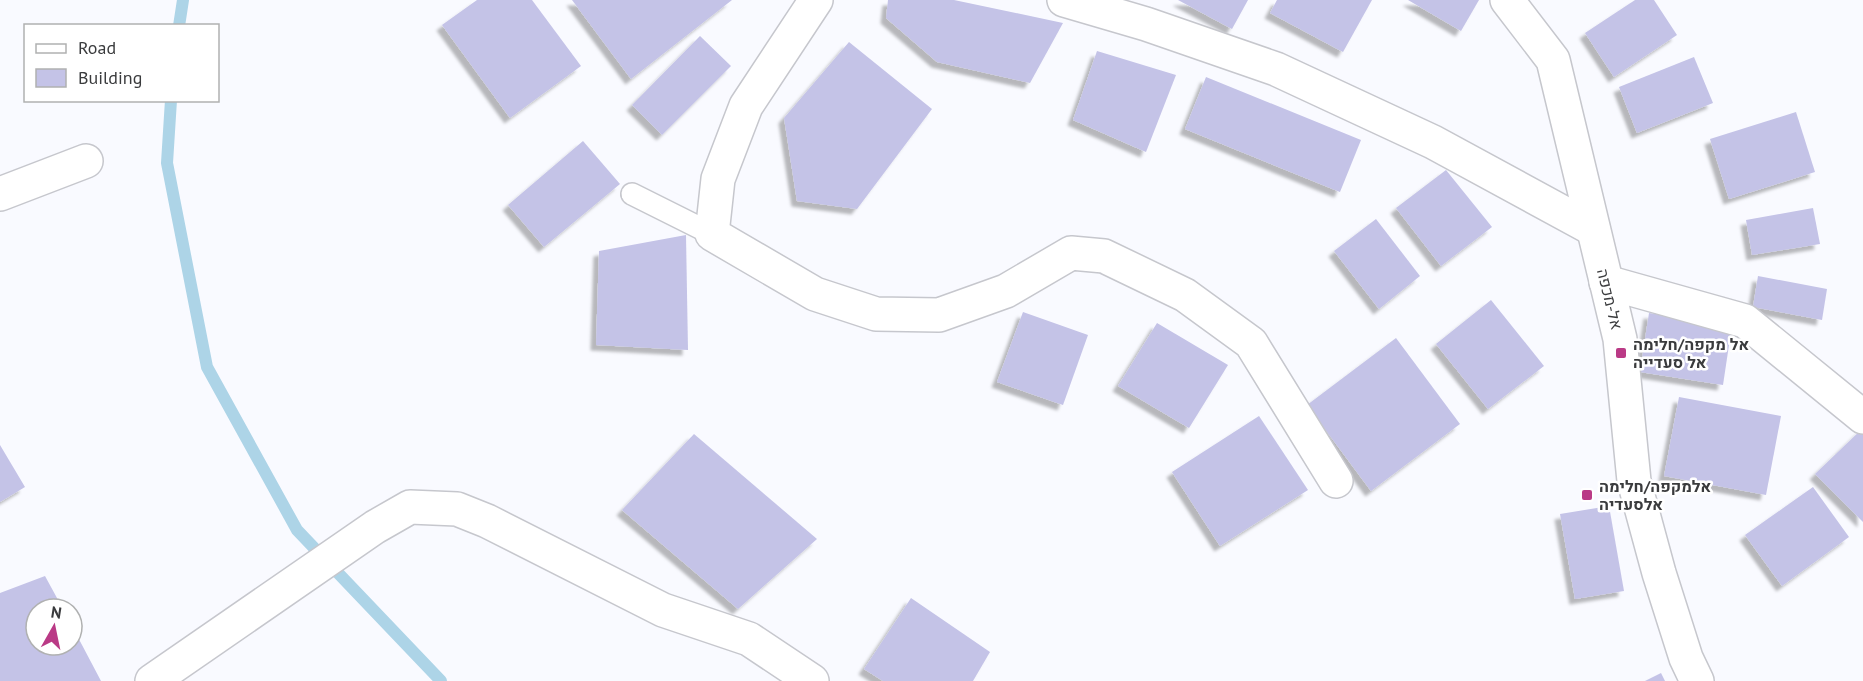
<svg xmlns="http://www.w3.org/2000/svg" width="1863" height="681" viewBox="0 0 1863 681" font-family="'PT Sans',Heebo,sans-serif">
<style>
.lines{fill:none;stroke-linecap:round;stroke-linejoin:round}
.stream{stroke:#add4e7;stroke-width:12}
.building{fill:#c4c3e7;filter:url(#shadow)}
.service-casing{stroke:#c6c7cd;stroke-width:24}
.minor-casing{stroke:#c6c7cd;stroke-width:36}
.tertiary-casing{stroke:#c6c7cd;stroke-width:36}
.service{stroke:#fff;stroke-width:21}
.minor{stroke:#fff;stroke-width:33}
.tertiary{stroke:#fff;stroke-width:33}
.poi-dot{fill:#ba3a86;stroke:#fff;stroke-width:2}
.labels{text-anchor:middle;stroke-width:5;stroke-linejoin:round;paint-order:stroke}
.street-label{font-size:16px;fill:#3a3b3d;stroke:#fff}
.poi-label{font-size:16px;font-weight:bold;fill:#3a3b3d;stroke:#fff;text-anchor:start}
</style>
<defs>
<filter id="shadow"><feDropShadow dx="-5.5" dy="5.5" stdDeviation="1.5" flood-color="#0004"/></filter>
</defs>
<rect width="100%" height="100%" fill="#f9faff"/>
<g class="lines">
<!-- stream -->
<g class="stream">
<path d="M 179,26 L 183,0"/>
<path d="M 171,100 L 167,163 L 207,367 L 297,530 L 441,681"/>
</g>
</g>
<!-- building -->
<g class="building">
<path d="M 477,0 L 532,0 L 581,66 L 510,118 L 442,25 Z"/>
<path d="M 572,0 L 732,0 L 631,79 Z"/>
<path d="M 888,0 L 954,0 L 1063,23 L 1030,83 L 937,62 L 886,18 Z"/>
<path d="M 1178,0 L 1248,0 L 1232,29 Z"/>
<path d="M 1277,0 L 1372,0 L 1343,52 L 1270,13 Z"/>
<path d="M 1408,0 L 1479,0 L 1461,31 Z"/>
<path d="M 1635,0 L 1654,0 L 1677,35 L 1614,77 L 1585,33 Z"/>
<path d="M 700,36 L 731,66 L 662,135 L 632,105 Z"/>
<path d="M 849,42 L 932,109 L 857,209 L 797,201 L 784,118 Z"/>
<path d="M 1097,51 L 1176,75 L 1146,152 L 1073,120 Z"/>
<path d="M 1694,57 L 1713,103 L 1637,133 L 1619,87 Z"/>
<path d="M 1206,77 L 1361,140 L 1340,192 L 1185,129 Z"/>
<path d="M 1796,112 L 1815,172 L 1729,199 L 1710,139 Z"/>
<path d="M 583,141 L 620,184 L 544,247 L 508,205 Z"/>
<path d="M 1446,170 L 1492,227 L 1441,266 L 1396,208 Z"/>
<path d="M 1813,208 L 1820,244 L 1752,255 L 1746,220 Z"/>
<path d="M 1376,219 L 1420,276 L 1379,309 L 1334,251 Z"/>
<path d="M 686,235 L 688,350 L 596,345 L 599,251 Z"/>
<path d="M 1758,276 L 1827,289 L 1822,320 L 1753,307 Z"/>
<path d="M 1491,300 L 1544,366 L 1488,409 L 1436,344 Z"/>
<path d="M 1023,312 L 1088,335 L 1063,405 L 997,382 Z"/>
<path d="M 1649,313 L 1732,325 L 1723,385 L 1640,372 Z"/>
<path d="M 1157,323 L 1228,365 L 1189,428 L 1118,386 Z"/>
<path d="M 1396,338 L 1460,424 L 1371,491 L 1307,405 Z"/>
<path d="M 1679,397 L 1781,416 L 1766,495 L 1664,476 Z"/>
<path d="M 1259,416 L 1308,490 L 1220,546 L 1172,472 Z"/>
<path d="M 1863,428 L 1863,522 L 1815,474 Z"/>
<path d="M 694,434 L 817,539 L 738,609 L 622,510 Z"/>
<path d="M 0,445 L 25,487 L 0,502 Z"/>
<path d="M 1813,487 L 1849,537 L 1782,586 L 1745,535 Z"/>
<path d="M 1609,506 L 1624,591 L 1575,599 L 1560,514 Z"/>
<path d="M 45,576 L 63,609 L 36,609 L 36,645 L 72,645 L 72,626 L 101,681 L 0,681 L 0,593 Z"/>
<path d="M 911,598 L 990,652 L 973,681 L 883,681 L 864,669 Z"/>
<path d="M 1661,673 L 1665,681 L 1645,681 Z"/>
</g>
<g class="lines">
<!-- service casing -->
<g class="service-casing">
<path id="service" d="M 632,194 L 712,234"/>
</g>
<!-- minor casing -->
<g class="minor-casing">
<g id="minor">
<path d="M 816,0 L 746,106 L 718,179 L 712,234 L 815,294 L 876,314 L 939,315 L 1006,291 L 1071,253 L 1104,256 L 1185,295 L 1251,343 L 1336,481"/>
<path d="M 1064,0 L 1146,24 L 1276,69 L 1433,142 L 1593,229"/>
<path d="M 0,194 L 86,161"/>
<path d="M 1606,282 L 1745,321 L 1863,417"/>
<path d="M 152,681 L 375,527 L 410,507 L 457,509 L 487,521 L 663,610 L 749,639 L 812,681"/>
</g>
</g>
<!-- tertiary casing -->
<g class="tertiary-casing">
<path id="tertiary" d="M 1507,0 L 1553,60 L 1620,339 L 1634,481 L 1659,573 L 1686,658 L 1697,681"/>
</g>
<!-- service -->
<use href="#service" class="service"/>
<!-- minor -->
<use href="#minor" class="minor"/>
<!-- tertiary -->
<use href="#tertiary" class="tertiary"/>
</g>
<!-- markers -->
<g class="poi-dot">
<rect x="1615" y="347" width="12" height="12" rx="3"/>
<rect x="1581" y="489" width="12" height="12" rx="3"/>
</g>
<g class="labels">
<!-- street labels -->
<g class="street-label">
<text transform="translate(1610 299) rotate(76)" y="6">אל-מכפה</text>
</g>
<!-- poi labels -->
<g class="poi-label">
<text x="1633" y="350">אל מקפה/חלימה<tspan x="1633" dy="18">אל סעדייה</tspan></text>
<text x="1599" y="492">אלמקפה/חלימה<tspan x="1599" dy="18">אלסעדיה</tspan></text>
</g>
</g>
<!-- legend -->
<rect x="24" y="24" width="195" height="78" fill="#ffffff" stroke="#b0b1b1" stroke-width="1.5"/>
<rect x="36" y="44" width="30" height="9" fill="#ffffff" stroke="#b0b1b1" stroke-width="1.5"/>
<text x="78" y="54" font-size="18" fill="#3a3b3d">Road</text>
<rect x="36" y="69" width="30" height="18" fill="#c4c3e7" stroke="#b0b1b1" stroke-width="1.5"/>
<text x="78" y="84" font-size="18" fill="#3a3b3d">Building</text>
<!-- north arrow -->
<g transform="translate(54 627) rotate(9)"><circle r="28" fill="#ffffff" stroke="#b0b1b1" stroke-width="1.5"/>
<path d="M0-4.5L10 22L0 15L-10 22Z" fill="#ba3a86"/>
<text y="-9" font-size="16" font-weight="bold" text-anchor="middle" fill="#3a3b3d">N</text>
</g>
</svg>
